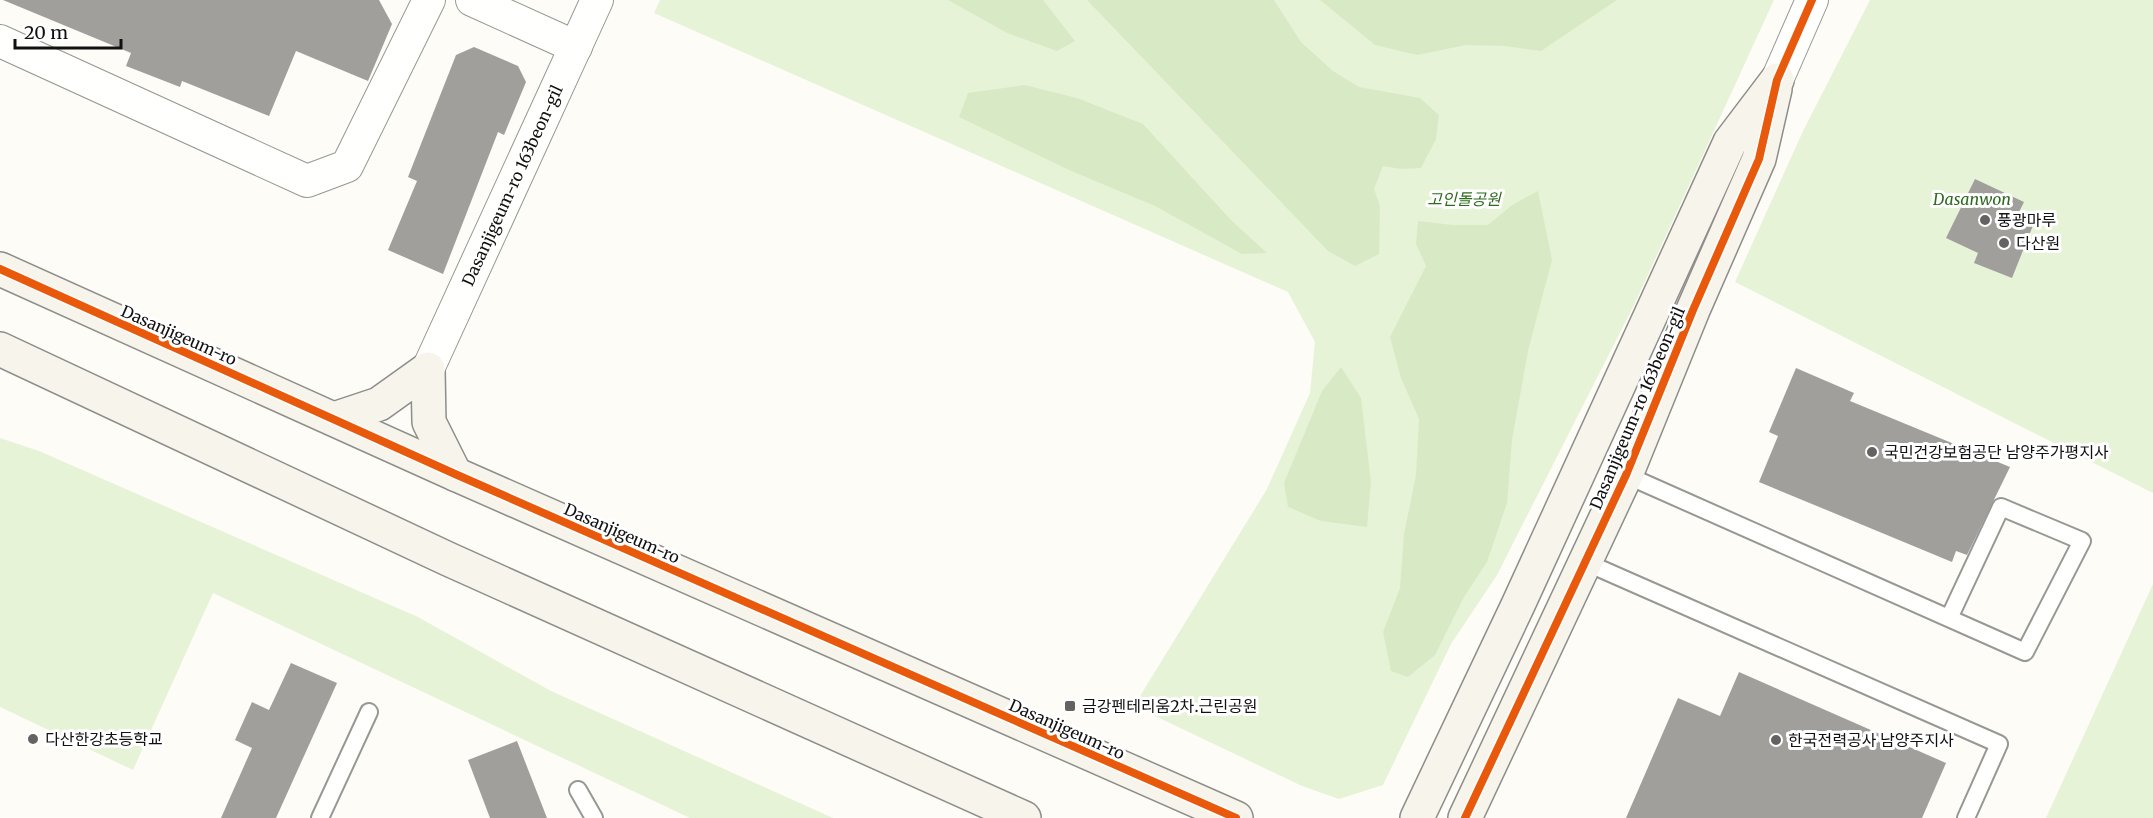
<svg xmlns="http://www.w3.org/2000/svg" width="2153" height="818" viewBox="0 0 2153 818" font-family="Merriweather,'Noto Sans KR',serif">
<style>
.green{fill:#e7f3d7}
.forest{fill:#d8eac5}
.building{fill:#a19f9c}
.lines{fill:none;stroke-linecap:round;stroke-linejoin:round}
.lane-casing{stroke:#979795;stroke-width:20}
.street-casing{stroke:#979795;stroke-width:34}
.secondary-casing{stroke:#8e8d8b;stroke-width:36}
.lane{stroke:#fffffe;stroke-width:16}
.street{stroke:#fffffe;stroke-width:32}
.secondary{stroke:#f6f4eb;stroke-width:33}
.cycleway-casing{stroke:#fff;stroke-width:11}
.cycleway{stroke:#e8590c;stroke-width:8}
.poi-dot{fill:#646362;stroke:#fff;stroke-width:2}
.labels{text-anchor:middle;stroke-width:6;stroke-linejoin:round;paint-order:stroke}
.street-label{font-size:16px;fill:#111;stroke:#fff}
.park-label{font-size:16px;font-style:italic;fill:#2f6b1f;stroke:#fff}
.poi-label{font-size:16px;fill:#111;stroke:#fff;text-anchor:start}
</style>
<rect width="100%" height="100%" fill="#fdfcf7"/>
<!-- green -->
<g class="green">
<path d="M 660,0 L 1774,0 L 1634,305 L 1497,575 L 1451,644 L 1383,785 L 1339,799 L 1302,786 L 1134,706 L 1267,489 L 1310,393 L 1315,342 L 1288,292 L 654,13 Z"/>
<path d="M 1870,0 L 2153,0 L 2153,493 L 1735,282 L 1803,131 Z"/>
<path d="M 0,438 L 39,451 L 418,617 L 551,691 L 833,818 L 690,818 L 213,593 L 133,770 L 0,707 Z"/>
<path d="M 2153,584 L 2153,818 L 2046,818 Z"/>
</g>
<!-- forest -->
<g class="forest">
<path d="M 948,0 L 1043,0 L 1075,41 L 1057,51 L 1007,33 Z"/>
<path d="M 1087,0 L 1274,0 L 1301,42 L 1333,71 L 1359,87 L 1420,98 L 1439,115 L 1436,139 L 1421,168 L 1401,169 L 1383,166 L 1374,189 L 1380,206 L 1379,254 L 1355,266 L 1328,251 Z"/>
<path d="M 1320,0 L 1617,0 L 1541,51 L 1504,46 L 1466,45 L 1417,55 L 1375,45 Z"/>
<path d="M 1025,85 L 1077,98 L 1143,124 L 1231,220 L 1267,253 L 1242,254 L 1155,206 L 1069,170 L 959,117 L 968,93 Z"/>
<path d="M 1538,191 L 1552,260 L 1528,351 L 1512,440 L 1507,503 L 1487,562 L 1464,597 L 1435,655 L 1408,677 L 1391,671 L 1383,632 L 1400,588 L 1404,534 L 1416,475 L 1419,419 L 1401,378 L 1390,337 L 1426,266 L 1416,244 L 1418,221 L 1453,225 L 1488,225 L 1512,205 Z"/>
<path d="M 1341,367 L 1361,398 L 1371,482 L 1367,527 L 1321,521 L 1288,507 L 1284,483 L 1322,391 Z"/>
</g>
<!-- building -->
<g class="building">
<path d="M 3,0 L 379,0 L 392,24 L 368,81 L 296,51 L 269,116 L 182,81 L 180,87 L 126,66 L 131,53 Z"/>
<path d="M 474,47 L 518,66 L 526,82 L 504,135 L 498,132 L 443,274 L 388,250 L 417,181 L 408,177 L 456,55 Z"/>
<path d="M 1975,179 L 2024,202 L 2017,216 L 2034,223 L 2012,278 L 1974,263 L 1978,253 L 1946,238 Z"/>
<path d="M 1796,368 L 1854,393 L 1850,401 L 2010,467 L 1967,555 L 1956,551 L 1952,562 L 1759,482 L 1778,436 L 1769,432 Z"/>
<path d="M 291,663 L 337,683 L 276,818 L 221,818 L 252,748 L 235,740 L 252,702 L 269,710 Z"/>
<path d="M 1739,672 L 1946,763 L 1922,818 L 1626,818 L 1678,698 L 1720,716 Z"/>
<path d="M 517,741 L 547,818 L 490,818 L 468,760 Z"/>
</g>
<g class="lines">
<!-- lane casing -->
<g class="lane-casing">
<g id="lane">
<path d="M 1626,475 L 2025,652 L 2082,541 L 2001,507 L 1950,616"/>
<path d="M 1585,562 L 1999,744 L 1966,818"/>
<path d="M 578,790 L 594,818"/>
<path d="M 320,818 L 369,712"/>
</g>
</g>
<!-- street casing -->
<g class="street-casing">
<g id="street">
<path d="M 472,0 L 576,47"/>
<path d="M 0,41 L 307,181 L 347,166 L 429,0"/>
<path d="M 1777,80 L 1812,0"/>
<path id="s1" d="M 428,369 L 597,0"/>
</g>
</g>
<!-- secondary casing -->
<g class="secondary-casing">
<g id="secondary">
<path d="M 0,269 L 455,474 L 1236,818"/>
<path d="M 0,349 L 448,559 L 1024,818"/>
<path d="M 334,419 L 379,404 L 428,369 L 429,422 L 455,474"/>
<path d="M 1417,818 L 1518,605 L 1730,142 L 1777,80"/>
<path d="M 1465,818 L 1626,475 L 1693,310 L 1759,159 L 1775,89"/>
</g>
</g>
<!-- lane -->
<use href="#lane" class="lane"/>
<!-- street -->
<use href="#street" class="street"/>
<!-- secondary -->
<use href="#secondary" class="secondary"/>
<!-- cycleway casing -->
<g class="cycleway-casing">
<g id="cycleway">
<path d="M 0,269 L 455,474 L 1236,818"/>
<path d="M 1465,818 L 1626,475 L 1693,310 L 1759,159 L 1777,80 L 1812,0"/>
</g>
</g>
<!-- cycleway -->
<use href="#cycleway" class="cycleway"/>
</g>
<!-- markers -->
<g class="poi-dot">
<circle cx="1985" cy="220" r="6"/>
<circle cx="2004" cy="243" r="6"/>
<circle cx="1872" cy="452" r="6"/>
<rect x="1064" y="700" width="12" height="12" rx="3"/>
<circle cx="33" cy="739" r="6"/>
<circle cx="1776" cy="740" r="6"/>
</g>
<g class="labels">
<!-- street labels -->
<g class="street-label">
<text dy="6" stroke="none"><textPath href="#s1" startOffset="202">Dasanjigeum-ro 163beon-gil</textPath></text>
<text transform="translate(179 335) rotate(24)" y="6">Dasanjigeum-ro</text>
<text transform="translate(1637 408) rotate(-67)" y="6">Dasanjigeum-ro 163beon-gil</text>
<text transform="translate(622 533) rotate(24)" y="6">Dasanjigeum-ro</text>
<text transform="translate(1067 729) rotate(24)" y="6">Dasanjigeum-ro</text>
</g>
<!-- park labels -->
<g class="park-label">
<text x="1464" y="205">고인돌공원</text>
<text x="1972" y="205">Dasanwon</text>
</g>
<!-- poi labels -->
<g class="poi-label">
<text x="1997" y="226">풍광마루</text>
<text x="2016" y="249">다산원</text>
<text x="1884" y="458">국민건강보험공단 남양주가평지사</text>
<text x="1082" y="712">금강펜테리움2차.근린공원</text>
<text x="45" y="745">다산한강초등학교</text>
<text x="1788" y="746">한국전력공사 남양주지사</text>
</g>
</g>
<!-- scale -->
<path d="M15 39v9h106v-9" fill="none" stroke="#111111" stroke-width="3"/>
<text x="24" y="39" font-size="18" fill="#111111" stroke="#ffffff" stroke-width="4.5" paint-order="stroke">20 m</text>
</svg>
